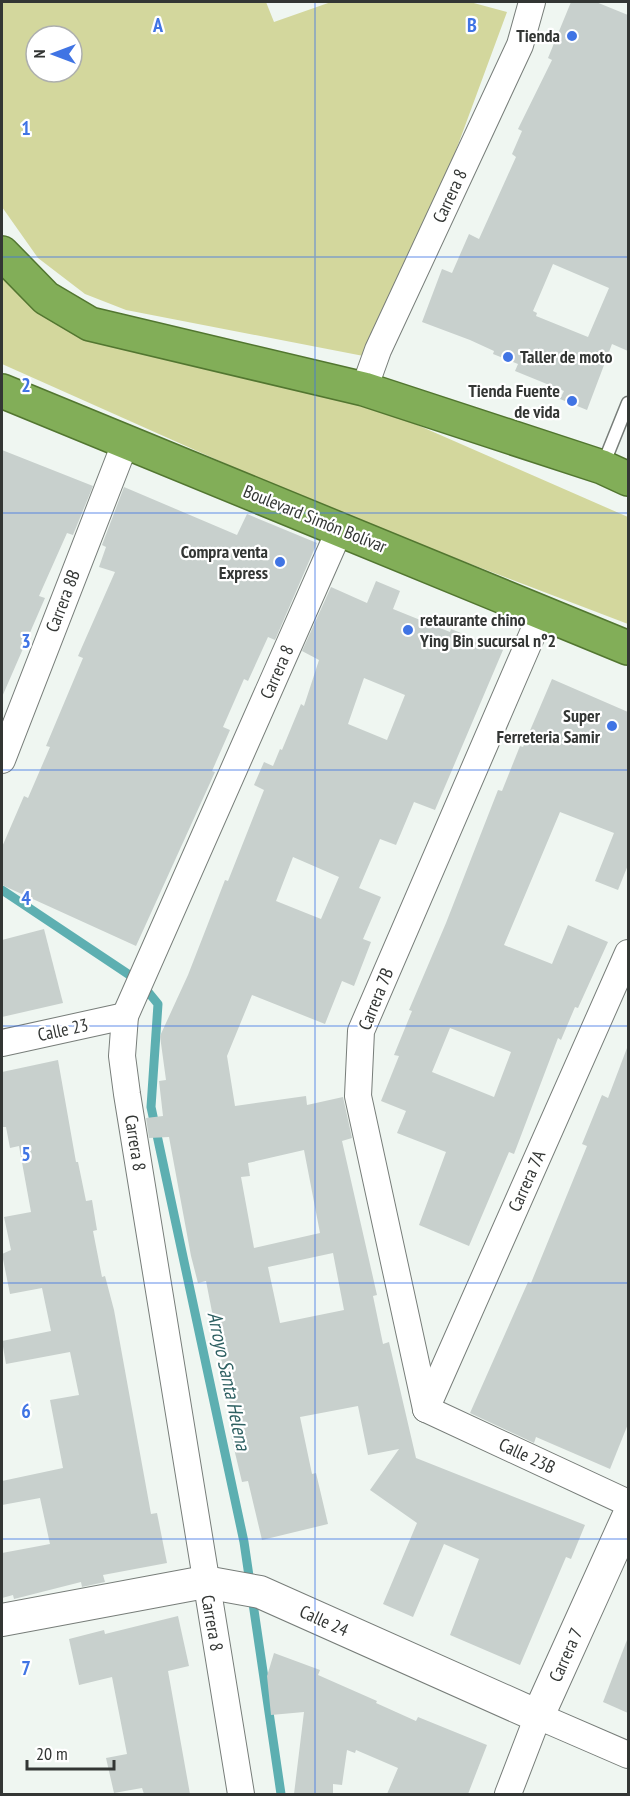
<svg xmlns="http://www.w3.org/2000/svg" width="630" height="1796" viewBox="0 0 630 1796" font-family="'PT Sans Narrow',sans-serif">
<style>
.green{fill:#d3d79d;fill-rule:evenodd}
.lines{fill:none;stroke-linecap:round;stroke-linejoin:round}
.stream{stroke:#5dafb1;stroke-width:9}
.building{fill:#c8d0cd;fill-rule:evenodd}
.service-casing{stroke:#777d79;stroke-width:15}
.minor-casing{stroke:#777d79;stroke-width:28}
.tertiary-casing{stroke:#777d79;stroke-width:34}
.trunk-casing{stroke:#527630;stroke-width:36}
.service{stroke:#fff;stroke-width:12}
.minor{stroke:#fff;stroke-width:26}
.tertiary{stroke:#fff;stroke-width:32}
.trunk{stroke:#82ae58;stroke-width:33}
.grid{fill:none;stroke:#4074e4;stroke-width:1.5;stroke-opacity:0.55}
.poi-dot{fill:#4074e4;stroke:#fff;stroke-width:2}
.labels{text-anchor:middle;stroke-width:4.5;stroke-linejoin:round;paint-order:stroke}
.poi-label{font-size:18px;font-weight:bold;fill:#333634;stroke:#fff;text-anchor:end}
.street-label{font-size:18px;fill:#333634;stroke:#fff}
.water-label{font-size:20px;font-style:italic;fill:#2e6062;stroke:#fff}
.grid-label{font-size:20px;text-anchor:middle;font-weight:bold;fill:#4074e4;stroke:#fff;stroke-width:4.5;stroke-linejoin:round;paint-order:stroke}
</style>
<rect width="100%" height="100%" fill="#eff6f1"/>
<!-- green -->
<g class="green">
<path d="M 2,2 L 266,2 L 274,22 L 331,2 L 470,2 L 507,12 L 379,359 L 126,310 L 85,294 L 38,258 L 2,207 ZM 36,36 L 72,36 L 72,72 L 36,72 Z"/>
<path d="M 2,267 L 146,351 L 390,413 L 628,517 L 628,624 L 334,512 L 2,364 Z"/>
</g>
<g class="lines">
<!-- stream -->
<path class="stream" d="M 2,890 L 140,982 L 158,1004 L 151,1107 L 244,1542 L 281,1794"/>
</g>
<!-- building -->
<g class="building">
<path d="M 571,2 L 596,2 L 628,15 L 628,351 L 612,344 L 587,410 L 560,399 L 564,391 L 515,371 L 518,364 L 493,354 L 494,351 L 470,340 L 422,322 L 442,269 L 452,273 L 469,234 L 479,239 L 516,157 L 512,154 L 522,131 L 518,129 L 552,60 L 548,58 ZM 553,264 L 609,288 L 588,337 L 536,316 L 537,313 L 533,311 Z"/>
<path d="M 2,450 L 93,486 L 73,535 L 67,533 L 39,596 L 45,598 L 2,697 Z"/>
<path d="M 124,487 L 237,535 L 247,514 L 317,543 L 275,640 L 268,637 L 248,681 L 244,679 L 223,727 L 230,730 L 212,771 L 215,772 L 136,946 L 2,885 L 2,847 L 24,796 L 28,798 L 50,747 L 46,746 L 83,658 L 78,656 L 115,572 L 99,567 L 106,547 L 102,545 Z"/>
<path d="M 376,581 L 400,591 L 393,609 L 450,632 L 451,629 L 503,650 L 435,810 L 414,802 L 396,845 L 380,839 L 359,888 L 381,897 L 363,939 L 371,942 L 354,986 L 342,981 L 325,1024 L 252,995 L 227,1056 L 235,1106 L 306,1096 L 307,1105 L 343,1097 L 352,1138 L 342,1141 L 377,1295 L 373,1296 L 383,1344 L 389,1342 L 416,1458 L 585,1525 L 571,1559 L 566,1557 L 520,1665 L 450,1635 L 479,1559 L 444,1544 L 413,1617 L 383,1604 L 417,1523 L 370,1490 L 399,1449 L 368,1455 L 358,1406 L 300,1417 L 312,1474 L 316,1473 L 328,1524 L 262,1540 L 248,1481 L 242,1482 L 231,1436 L 236,1435 L 206,1281 L 198,1283 L 191,1256 L 169,1137 L 149,1138 L 146,1118 L 163,1116 L 159,1081 L 166,1080 L 160,1036 L 188,975 L 225,880 L 228,881 L 264,790 L 254,785 L 264,762 L 273,766 L 280,749 L 282,750 L 301,704 L 304,706 L 319,660 L 302,651 L 331,587 L 367,603 ZM 364,678 L 405,695 L 387,740 L 348,724 ZM 293,857 L 339,877 L 321,919 L 276,901 ZM 304,1150 L 320,1233 L 254,1248 L 241,1177 L 250,1176 L 248,1163 ZM 333,1253 L 344,1310 L 280,1323 L 268,1267 Z"/>
<path d="M 552,679 L 628,712 L 628,865 L 618,890 L 595,881 L 614,833 L 560,812 L 504,945 L 552,964 L 568,925 L 608,942 L 578,1008 L 575,1007 L 561,1040 L 558,1038 L 514,1154 L 509,1152 L 469,1246 L 419,1225 L 446,1152 L 397,1133 L 406,1111 L 381,1101 L 399,1056 L 394,1055 L 412,1011 L 409,1010 L 446,923 L 498,790 L 502,791 L 520,746 L 523,747 ZM 450,1028 L 511,1052 L 494,1097 L 432,1072 Z"/>
<path d="M 44,929 L 63,1003 L 2,1017 L 2,940 Z"/>
<path d="M 627,1048 L 628,1424 L 610,1469 L 536,1437 L 534,1443 L 470,1413 L 528,1282 L 531,1283 L 587,1146 L 582,1144 L 602,1095 L 608,1098 Z"/>
<path d="M 58,1060 L 76,1162 L 78,1162 L 86,1201 L 92,1200 L 97,1230 L 93,1231 L 102,1277 L 105,1276 L 114,1310 L 151,1514 L 157,1513 L 167,1563 L 103,1575 L 105,1582 L 82,1587 L 81,1582 L 14,1599 L 13,1595 L 2,1598 L 2,1553 L 50,1544 L 40,1498 L 2,1505 L 2,1481 L 63,1468 L 50,1400 L 79,1395 L 70,1352 L 6,1364 L 2,1341 L 51,1331 L 42,1288 L 10,1294 L 2,1254 L 11,1250 L 4,1217 L 31,1212 L 19,1146 L 10,1148 L 6,1127 L 2,1127 L 2,1072 Z"/>
<path d="M 178,1616 L 189,1666 L 168,1671 L 190,1794 L 144,1794 L 142,1788 L 114,1793 L 106,1758 L 127,1754 L 112,1677 L 79,1685 L 69,1639 L 104,1630 L 105,1634 Z"/>
<path d="M 627,1640 L 628,1641 L 628,1713 L 603,1702 Z"/>
<path d="M 274,1653 L 320,1670 L 318,1675 L 377,1701 L 376,1703 L 416,1721 L 418,1717 L 487,1745 L 468,1794 L 387,1794 L 398,1768 L 356,1750 L 355,1753 L 347,1750 L 342,1785 L 333,1784 L 333,1794 L 294,1794 L 304,1712 L 271,1715 L 267,1676 Z"/>
</g>
<g class="lines">
<!-- service casing -->
<g class="service-casing">
<path id="service" d="M 603,465 L 628,403"/>
</g>
<!-- minor casing -->
<g class="minor-casing">
<g id="minor">
<path d="M 364,389 L 378,350 L 520,45 L 532,2"/>
<path d="M 2,760 L 126,441"/>
<path d="M 2,1043 L 125,1016"/>
<path d="M 426,1409 L 358,1096 L 361,1031 L 542,612"/>
<path d="M 426,1409 L 628,953"/>
<path d="M 426,1409 L 628,1503"/>
<path d="M 241,1794 L 127,1094 L 122,1056 L 125,1016 L 340,529"/>
<path d="M 508,1794 L 538,1716 L 628,1755"/>
</g>
</g>
<!-- tertiary casing -->
<g class="tertiary-casing">
<path id="tertiary" d="M 2,1620 L 205,1582 L 260,1592 L 538,1716 L 628,1517"/>
</g>
<!-- trunk casing -->
<g class="trunk-casing">
<g id="trunk">
<path d="M 2,253 L 46,298 L 90,324 L 364,389 L 602,467 L 628,479"/>
<path d="M 2,391 L 628,648"/>
</g>
</g>
<!-- service -->
<use href="#service" class="service"/>
<!-- minor -->
<use href="#minor" class="minor"/>
<!-- tertiary -->
<use href="#tertiary" class="tertiary"/>
<!-- trunk -->
<use href="#trunk" class="trunk"/>
</g>
<!-- grid -->
<path class="grid" d="M 315,2 L 315,1794M 2,257 L 628,257M 2,513 L 628,513M 2,770 L 628,770M 2,1026 L 628,1026M 2,1283 L 628,1283M 2,1539 L 628,1539"/>
<!-- markers -->
<g class="poi-dot">
<circle cx="572" cy="36" r="6"/>
<circle cx="508" cy="357" r="6"/>
<circle cx="572" cy="401" r="6"/>
<circle cx="280" cy="562" r="6"/>
<circle cx="408" cy="630" r="6"/>
<circle cx="612" cy="726" r="6"/>
</g>
<g class="labels">
<!-- poi labels -->
<g class="poi-label">
<text x="560" y="42">Tienda</text>
<text x="520" y="363" text-anchor="start">Taller de moto</text>
<text x="560" y="397">Tienda Fuente<tspan x="560" dy="21">de vida</tspan></text>
<text x="268" y="558">Compra venta<tspan x="268" dy="21">Express</tspan></text>
<text x="420" y="626" text-anchor="start">retaurante chino<tspan x="420" dy="21">Ying Bin sucursal nº2</tspan></text>
<text x="600" y="722">Super<tspan x="600" dy="21">Ferreteria Samir</tspan></text>
</g>
<!-- street labels -->
<g class="street-label">
<text transform="translate(450 196) rotate(-65)" y="6">Carrera 8</text>
<text transform="translate(315 519) rotate(22)" y="6">Boulevard Simón Bolívar</text>
<text transform="translate(63 601) rotate(-69)" y="6">Carrera 8B</text>
<text transform="translate(277 672) rotate(-66)" y="6">Carrera 8</text>
<text transform="translate(376 999) rotate(-68)" y="6">Carrera 7B</text>
<text transform="translate(63 1030) rotate(-12)" y="6">Calle 23</text>
<text transform="translate(135 1143) rotate(81)" y="6">Carrera 8</text>
<text transform="translate(527 1181) rotate(-66)" y="6">Carrera 7A</text>
<text transform="translate(527 1456) rotate(25)" y="6">Calle 23B</text>
<text transform="translate(324 1621) rotate(24)" y="6">Calle 24</text>
<text transform="translate(212 1623) rotate(80)" y="6">Carrera 8</text>
<text transform="translate(566 1655) rotate(-66)" y="6">Carrera 7</text>
</g>
<!-- water labels -->
<g class="water-label">
<text transform="translate(229 1381) rotate(78)" y="7">Arroyo Santa Helena</text>
</g>
</g>
<g class="grid-label">
<text x="158" y="32">A</text>
<text x="472" y="32">B</text>
<text x="26" y="135">1</text>
<text x="26" y="392">2</text>
<text x="26" y="648">3</text>
<text x="26" y="905">4</text>
<text x="26" y="1161">5</text>
<text x="26" y="1418">6</text>
<text x="26" y="1675">7</text>
</g>
<!-- border -->
<rect width="630" height="1796" fill="none" stroke="#333634" stroke-width="6"/>
<!-- north arrow -->
<g transform="translate(54 54) rotate(270)"><circle r="28" fill="#ffffff" stroke="#adafae" stroke-width="1.5"/>
<path d="M0-4.5L10 22L0 15L-10 22Z" fill="#4074e4"/>
<text y="-9" font-size="16" font-weight="bold" text-anchor="middle" fill="#333634">N</text>
</g>
<!-- scale -->
<path d="M27 1760v9h87v-9" fill="none" stroke="#333634" stroke-width="3"/>
<text x="36" y="1760" font-size="18" fill="#333634" stroke="#ffffff" stroke-width="4.5" paint-order="stroke">20 m</text>
</svg>
